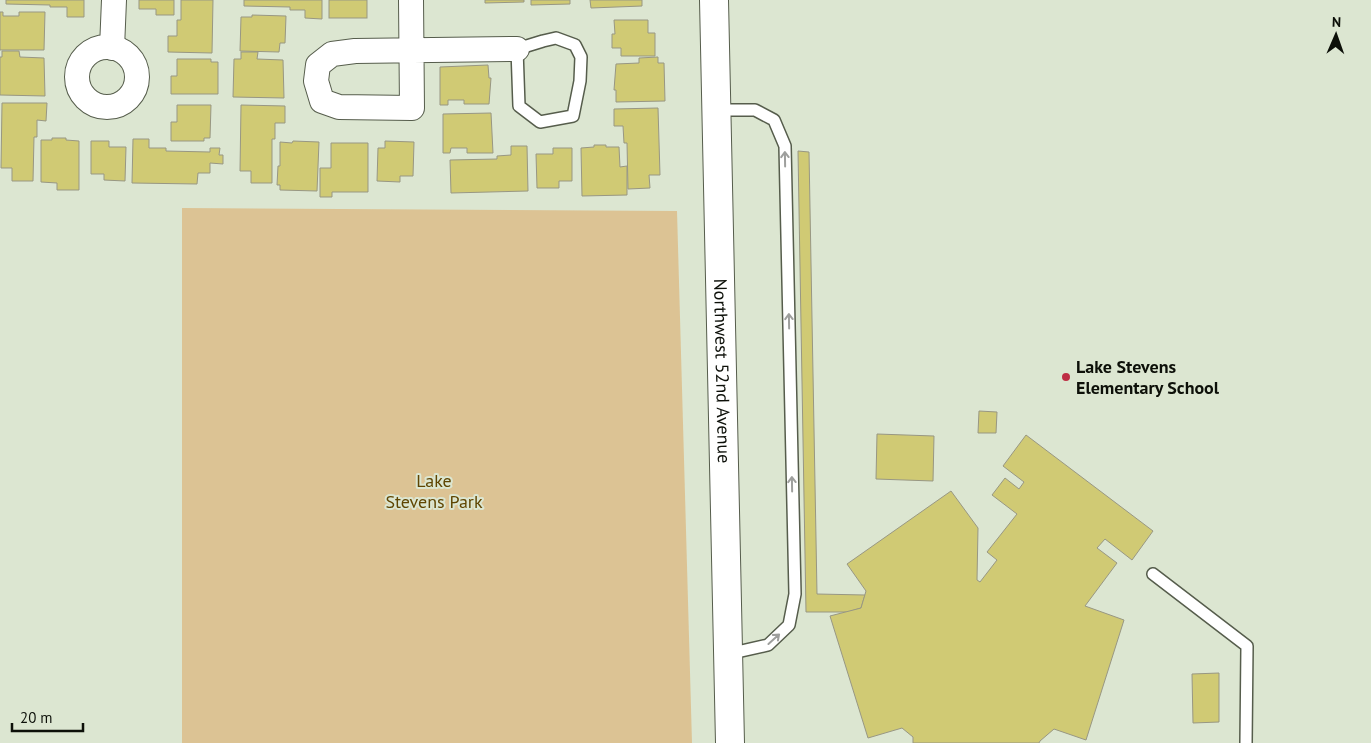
<svg xmlns="http://www.w3.org/2000/svg" width="1371" height="743" viewBox="0 0 1371 743" font-family="'PT Sans',sans-serif">
<style>
.green{fill:#dcc394}
.building{fill:#d0ca74;stroke:#989783}
.lines{fill:none;stroke-linecap:round;stroke-linejoin:round}
.lane-casing{stroke:#565d4c;stroke-width:14}
.street-casing{stroke:#565d4c;stroke-width:26}
.secondary-casing{stroke:#565d4c;stroke-width:30}
.lane{stroke:#fff;stroke-width:11}
.street{stroke:#fff;stroke-width:24}
.secondary{stroke:#fff;stroke-width:28}
.oneway{stroke:#9e9f9d}
.poi-dot{fill:#be2e44;stroke:#dce6d1;stroke-width:2}
.labels{text-anchor:middle;stroke-width:4;stroke-linejoin:round;paint-order:stroke}
.poi-label{font-size:18px;font-weight:bold;fill:#0d1009;stroke:#dce6d1;text-anchor:start}
.street-label{font-size:18px;fill:#0d1009;stroke:#dce6d1}
.park-label{font-size:18px;fill:#5f4501;stroke:#dce6d1}
</style>
<rect width="100%" height="100%" fill="#dce6d1"/>
<!-- green -->
<path class="green" d="M 182,208 L 677,211 L 692,743 L 182,743 Z"/>
<!-- building -->
<g class="building">
<path d="M 6,0 L 84,0 L 84,17 L 67,17 L 67,7 L 50,7 L 50,5 L 6,4 Z"/>
<path d="M 139,0 L 174,0 L 174,15 L 156,15 L 156,9 L 139,9 Z"/>
<path d="M 181,0 L 213,0 L 212,53 L 168,52 L 168,36 L 177,36 L 177,20 L 181,20 Z"/>
<path d="M 244,0 L 322,0 L 322,19 L 305,18 L 305,10 L 290,10 L 290,7 L 244,6 Z"/>
<rect x="329" y="0" width="38" height="18"/>
<path d="M 485,0 L 524,0 L 524,2 L 485,3 Z"/>
<path d="M 531,0 L 570,0 L 570,4 L 531,5 Z"/>
<path d="M 590,0 L 642,0 L 642,6 L 591,8 Z"/>
<path d="M 0,12 L 3,12 L 3,16 L 19,16 L 19,12 L 45,12 L 44,50 L 0,50 Z"/>
<path d="M 252,15 L 286,16 L 285,43 L 280,43 L 279,52 L 240,51 L 241,17 L 252,17 Z"/>
<path d="M 614,20 L 648,20 L 648,33 L 655,33 L 655,56 L 621,56 L 621,48 L 612,48 L 612,34 L 615,34 Z"/>
<path d="M 2,51 L 19,51 L 20,57 L 44,58 L 45,96 L 0,95 L 0,57 L 2,57 Z"/>
<path d="M 241,52 L 258,52 L 257,59 L 283,60 L 284,98 L 233,97 L 234,59 L 241,59 Z"/>
<path d="M 658,57 L 658,63 L 664,63 L 665,101 L 616,102 L 616,90 L 614,90 L 616,64 L 639,63 L 639,58 Z"/>
<path d="M 177,59 L 211,59 L 211,62 L 218,62 L 218,94 L 171,94 L 171,76 L 177,76 Z"/>
<path d="M 488,65 L 489,78 L 491,78 L 489,104 L 464,104 L 464,100 L 448,100 L 448,105 L 440,105 L 440,67 Z"/>
<path d="M 2,103 L 47,103 L 46,121 L 37,120 L 37,137 L 34,137 L 33,181 L 12,181 L 12,168 L 1,168 Z"/>
<path d="M 177,105 L 211,105 L 210,138 L 204,138 L 204,141 L 171,141 L 171,122 L 177,122 Z"/>
<path d="M 241,105 L 285,106 L 285,123 L 275,123 L 275,139 L 272,139 L 272,183 L 251,183 L 251,171 L 240,171 Z"/>
<path d="M 658,108 L 660,175 L 649,175 L 650,188 L 628,189 L 627,143 L 624,143 L 623,126 L 614,126 L 614,109 Z"/>
<path d="M 491,113 L 493,153 L 467,153 L 467,148 L 451,148 L 450,153 L 443,153 L 443,114 Z"/>
<path d="M 52,138 L 66,138 L 66,140 L 79,141 L 79,190 L 57,190 L 57,183 L 41,182 L 41,140 L 52,140 Z"/>
<path d="M 133,139 L 149,139 L 149,148 L 166,148 L 166,151 L 210,152 L 210,148 L 220,148 L 219,155 L 223,155 L 223,164 L 210,163 L 210,173 L 198,173 L 197,184 L 132,183 Z"/>
<path d="M 91,141 L 109,141 L 109,147 L 126,147 L 125,181 L 104,180 L 104,174 L 91,174 Z"/>
<path d="M 293,141 L 319,142 L 317,191 L 280,190 L 280,185 L 277,185 L 278,166 L 280,166 L 280,142 L 292,143 Z"/>
<path d="M 385,141 L 414,142 L 413,176 L 400,176 L 400,182 L 377,181 L 378,148 L 385,148 Z"/>
<path d="M 331,143 L 368,143 L 368,192 L 332,192 L 332,197 L 320,197 L 320,168 L 331,168 Z"/>
<path d="M 594,145 L 606,145 L 606,147 L 619,147 L 620,167 L 627,166 L 627,195 L 582,196 L 581,148 L 594,147 Z"/>
<path d="M 511,146 L 527,146 L 528,191 L 451,193 L 450,160 L 497,159 L 497,156 L 511,155 Z"/>
<path d="M 553,148 L 572,148 L 572,181 L 559,181 L 559,188 L 537,188 L 536,154 L 553,154 Z"/>
<path d="M 798,151 L 809,152 L 817,594 L 865,595 L 861,608 L 848,612 L 806,612 Z"/>
<path d="M 979,411 L 997,412 L 996,433 L 978,433 Z"/>
<path d="M 877,434 L 934,436 L 933,481 L 876,479 Z"/>
<path d="M 1026,435 L 1153,531 L 1132,560 L 1105,539 L 1097,548 L 1117,563 L 1085,606 L 1124,620 L 1086,740 L 1054,729 L 1040,741 L 1039,743 L 913,743 L 913,737 L 902,728 L 868,738 L 830,616 L 861,608 L 866,591 L 847,564 L 951,491 L 978,528 L 977,580 L 980,582 L 997,560 L 987,552 L 1017,514 L 992,495 L 1005,478 L 1019,489 L 1024,482 L 1003,466 Z"/>
<path d="M 1219,673 L 1219,722 L 1193,723 L 1192,674 Z"/>
</g>
<g class="lines">
<!-- lane casing -->
<g class="lane-casing">
<g id="lane">
<path d="M 556,38 L 575,45 L 581,57 L 580,81 L 573,116 L 540,122 L 519,106 L 517,49 L 543,41 Z"/>
<path d="M 716,110 L 755,110 L 774,120 L 785,146 L 795,594 L 789,625 L 768,645 L 728,654"/>
<path d="M 1153,574 L 1247,646 L 1246,743"/>
</g>
</g>
<!-- street casing -->
<g class="street-casing">
<g id="street">
<path d="M 411,0 L 412,108 L 339,107 L 322,101 L 316,81 L 318,65 L 332,54 L 355,51 L 517,49"/>
<circle cx="107" cy="77" r="30"/>
<path d="M 112,48 L 114,0"/>
</g>
</g>
<!-- secondary casing -->
<g class="secondary-casing">
<g id="secondary">
<path id="s1" d="M 714,0 L 730,743"/>
</g>
</g>
<!-- lane -->
<use href="#lane" class="lane"/>
<!-- street -->
<use href="#street" class="street"/>
<!-- secondary -->
<use href="#secondary" class="secondary"/>
</g>
<!-- one-way arrows -->
<defs><path id="oneway-shaft" d="M-6 0H5M1.5-3L5.5 0L1.5 3" fill="none" stroke-width="1.6" stroke-linecap="round" stroke-linejoin="round" transform="scale(1.25)"/></defs>
<g class="oneway">
<use href="#oneway-shaft" transform="translate(785 159) rotate(-91)"/>
<use href="#oneway-shaft" transform="translate(789 321) rotate(-91)"/>
<use href="#oneway-shaft" transform="translate(792 484) rotate(-91)"/>
<use href="#oneway-shaft" transform="translate(774 639) rotate(-42)"/>
</g>
<!-- markers -->
<circle class="poi-dot" cx="1066" cy="377" r="5"/>
<g class="labels">
<!-- poi labels -->
<g class="poi-label">
<text x="1076" y="373">Lake Stevens<tspan x="1076" dy="21">Elementary School</tspan></text>
</g>
<!-- street labels -->
<g class="street-label">
<text dy="6" stroke="none"><textPath href="#s1" startOffset="371">Northwest 52nd Avenue</textPath></text>
</g>
<!-- park labels -->
<g class="park-label">
<text x="434" y="487">Lake<tspan x="434" dy="21">Stevens Park</tspan></text>
</g>
</g>
<!-- north arrow -->
<g transform="translate(1336 35) rotate(2)" stroke="#dce6d1" stroke-width="4" paint-order="stroke">
<path d="M0-4L9 19L0 12L-9 19Z" fill="#0d1009"/>
<text y="-8" font-size="14" font-weight="bold" text-anchor="middle" fill="#0d1009">N</text>
</g>
<!-- scale -->
<path d="M12 723v8h71v-8" fill="none" stroke="#0d1009" stroke-width="2.5"/>
<text x="20" y="723" font-size="15" fill="#0d1009" stroke="#dce6d1" stroke-width="4" paint-order="stroke">20 m</text>
</svg>
